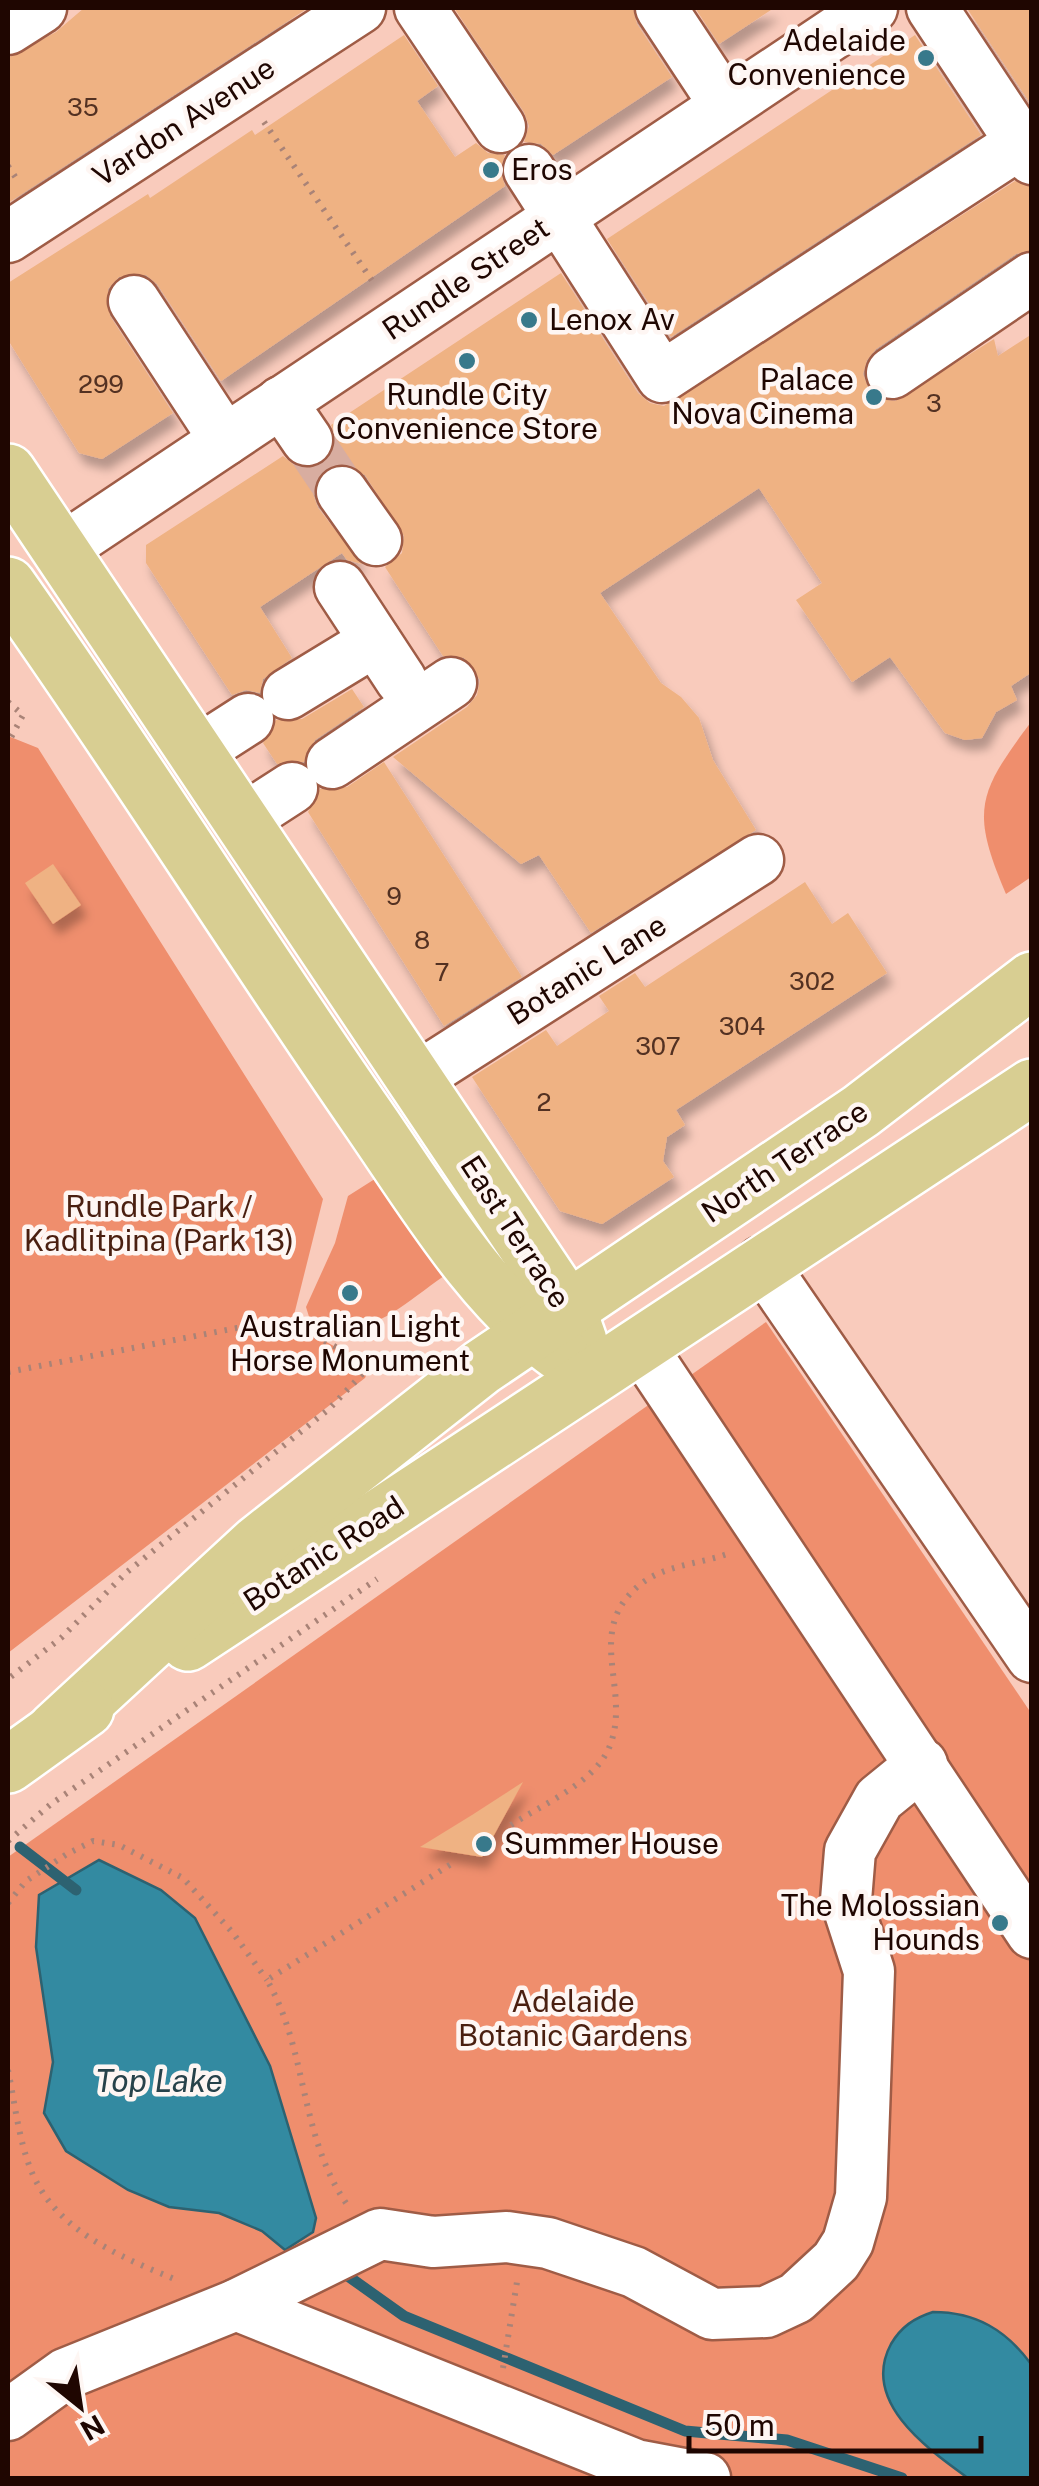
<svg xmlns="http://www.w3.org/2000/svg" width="1039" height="2486" viewBox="0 0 1039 2486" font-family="'Public Sans',sans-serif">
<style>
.green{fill:#ef8e6d}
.water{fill:#338aa1;stroke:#2d6271;stroke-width:2.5}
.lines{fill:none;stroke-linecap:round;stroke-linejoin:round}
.stream{stroke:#2d6271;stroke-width:11}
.building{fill:#efb283;filter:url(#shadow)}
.minor-tunnel{stroke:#d8ada0;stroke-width:50;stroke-dasharray:50 25;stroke-linecap:butt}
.minor-casing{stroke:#9f5c46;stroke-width:55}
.major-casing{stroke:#fff;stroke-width:60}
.path{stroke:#a98377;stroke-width:6;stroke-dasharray:2.5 8;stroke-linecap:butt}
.minor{stroke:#fff;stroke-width:50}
.major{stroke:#d8ce92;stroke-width:55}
.poi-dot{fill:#38798b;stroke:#fef6f3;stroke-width:4}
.labels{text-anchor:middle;stroke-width:9;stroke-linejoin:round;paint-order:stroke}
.number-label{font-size:25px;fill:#533122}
.poi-label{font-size:30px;fill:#1f0601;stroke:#fef6f3;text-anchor:end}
.street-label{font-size:30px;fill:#1f0601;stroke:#fef6f3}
.park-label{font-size:30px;fill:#4a1f10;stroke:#fef6f3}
.water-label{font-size:32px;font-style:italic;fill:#27424a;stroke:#fef6f3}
</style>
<defs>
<filter id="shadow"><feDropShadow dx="6" dy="11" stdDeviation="5" flood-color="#0004"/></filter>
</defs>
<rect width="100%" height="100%" fill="#f9cbbc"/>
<!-- green -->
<g class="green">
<path d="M 1031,722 L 1031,877 L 1006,894 C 970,810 978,793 1031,722 Z"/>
<path d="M 8,736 L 38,748 L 323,1199 L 292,1323 L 370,1366 L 365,1378 L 8,1653 Z"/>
<path d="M 378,1177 L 444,1276 C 395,1310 373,1339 311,1323 L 306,1307 L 335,1243 L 348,1196 Z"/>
<path d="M 766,1322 L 1031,1713 L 1031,2478 L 8,2478 L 8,1857 Z"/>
</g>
<!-- water -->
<g class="water">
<path d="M 99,1860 L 161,1890 L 195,1918 L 270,2066 L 316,2218 L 313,2232 L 285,2250 L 262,2231 L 219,2213 L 169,2207 L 128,2190 L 66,2151 L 44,2113 L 53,2062 L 36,1947 L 39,1895 Z"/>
<path d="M 933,2312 C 976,2312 1006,2330 1031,2364 L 1031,2478 L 968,2478 C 928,2449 860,2402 891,2344 C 901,2327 914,2318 933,2312 Z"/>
</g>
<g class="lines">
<!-- stream -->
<g class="stream">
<path d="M 20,1847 L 76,1890"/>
<path d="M 338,2269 L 404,2316 L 685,2431 L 787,2440 L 902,2478"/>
</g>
</g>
<!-- building -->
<g class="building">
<path d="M 84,8 L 308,8 L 8,203 L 8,58 L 56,32 Z"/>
<path d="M 454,8 L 633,8 L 637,24 L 672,77 L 553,155 L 541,144 L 524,142 L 529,126 L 524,112 Z"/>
<path d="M 695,8 L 774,8 L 719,44 Z"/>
<path d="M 968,8 L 1032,8 L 1032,106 L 968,10 Z"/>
<path d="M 404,35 L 438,86 L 417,101 L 455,157 L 476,143 L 488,153 L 505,155 L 500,170 L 505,186 L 221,381 L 157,284 L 146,275 L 119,277 L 108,289 L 110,316 L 173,413 L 102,459 L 79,453 L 8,340 L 8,283 L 148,194 L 150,198 L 252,130 L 255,135 Z"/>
<path d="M 915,35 L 981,135 L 671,337 L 607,239 Z"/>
<path d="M 1015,181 L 1032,187 L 1032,250 L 1016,254 L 876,349 L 867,360 L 863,374 L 869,390 L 880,399 L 895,401 L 994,339 L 998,356 L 1032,334 L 1032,672 L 1011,686 L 1017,700 L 996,712 L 982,738 L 965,740 L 945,733 L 890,657 L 852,682 L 796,600 L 822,583 L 759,488 L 600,593 L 661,683 L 681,697 L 699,718 L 713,760 L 756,830 L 591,933 L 539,855 L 521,864 L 393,757 L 467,707 L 477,695 L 480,680 L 464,658 L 443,656 L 385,567 L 402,553 L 404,536 L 365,475 L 340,463 L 326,468 L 316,479 L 313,494 L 318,508 L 362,564 L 347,560 L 342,553 L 260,607 L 292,658 L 263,679 L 260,693 L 246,690 L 232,695 L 146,563 L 146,545 L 283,456 L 294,465 L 308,469 L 324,463 L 336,439 L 331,425 L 561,273 L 638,393 L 650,403 L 664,406 Z"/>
<path d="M 352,689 L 364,707 L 315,740 L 304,762 L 277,764 L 263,743 L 276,720 L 302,719 Z"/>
<path d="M 384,762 L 522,977 L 444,1026 L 308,812 L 320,789 L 347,787 Z"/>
<path d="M 53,864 L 81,905 L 53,924 L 25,883 Z"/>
<path d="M 805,882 L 832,924 L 848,913 L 887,973 L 676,1110 L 685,1125 L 667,1137 L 663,1161 L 674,1177 L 602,1224 L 560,1211 L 472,1077 L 546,1030 L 557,1046 L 609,1011 L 599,996 L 635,973 L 645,987 Z"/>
<path d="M 523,1782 L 482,1857 L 420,1847 L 472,1815 Z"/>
</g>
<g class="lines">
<!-- minor-tunnel -->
<path class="minor-tunnel" d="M 307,440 L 342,492"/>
<!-- minor casing -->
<g class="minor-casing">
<g id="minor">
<path d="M 420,8 L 500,127"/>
<path d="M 661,8 L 725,105"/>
<path d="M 932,8 L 1032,159"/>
<path d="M 8,29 L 41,8"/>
<path d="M 529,170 L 662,377 L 1021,143"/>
<path d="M 8,237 L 360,8"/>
<path d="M 134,301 L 225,440"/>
<path d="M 892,373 L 1032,278"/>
<path d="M 281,402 L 307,440"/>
<path d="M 342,492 L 376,540"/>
<path d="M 59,551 L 872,8"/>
<path d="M 340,587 L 401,680"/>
<path d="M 288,694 L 375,641"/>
<path d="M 195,753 L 248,719"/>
<path d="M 332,763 L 451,683"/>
<path d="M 241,821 L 292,788"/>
<path d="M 415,1079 L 758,860"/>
<path d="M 761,1262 L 1032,1657"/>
<path d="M 640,1345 L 1032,1933"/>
<path d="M 236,2305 L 636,2465 L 705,2478"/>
<path d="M 8,2415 L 65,2374 L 236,2305 L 380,2234 L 433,2242 L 507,2237 L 548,2243 L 634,2272 L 712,2314 L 766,2312 L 796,2298 L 836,2261 L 848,2242 L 861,2197 L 869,1971 L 846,1900 L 850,1851 L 879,1799 L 922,1764"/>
</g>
</g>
<!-- major casing -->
<g class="major-casing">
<g id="major">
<path d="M 8,472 L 567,1307 L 579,1341"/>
<path d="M 8,585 C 131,759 244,939 365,1114 C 422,1196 480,1296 561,1354"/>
<path d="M 188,1643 L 1032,1087"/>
<path d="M 55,1730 L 258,1543 L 482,1367 L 861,1111 L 1032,980"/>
<path d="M 8,1765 L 86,1709"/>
</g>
</g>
<!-- path -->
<g class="path">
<path d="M 264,122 L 373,282"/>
<path d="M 8,166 L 18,181"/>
<path d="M 8,702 L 23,715 L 8,743"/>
<path d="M 8,1372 L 237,1328 L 292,1323 L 370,1366 L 329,1409 L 127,1572 L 61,1638 L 8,1679"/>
<path d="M 511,1825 C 541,1805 592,1784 608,1750 C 635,1692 580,1631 642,1583 C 668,1564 701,1564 730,1553"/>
<path d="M 8,1841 L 51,1804 L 377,1579"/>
<path d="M 8,1903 L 26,1881 L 67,1854 L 93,1841 L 119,1845 L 183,1878 L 233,1933 L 267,1980"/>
<path d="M 8,2070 C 15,2104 19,2143 33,2175 C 60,2234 124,2258 179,2281"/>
<path d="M 346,2203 C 299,2134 308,2051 267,1980 L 456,1861"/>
<path d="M 503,2368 L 517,2282"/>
</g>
<!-- minor -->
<use href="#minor" class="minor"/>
<!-- major -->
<use href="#major" class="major"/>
</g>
<!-- markers -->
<g class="poi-dot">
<circle cx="926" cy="58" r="10"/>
<circle cx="491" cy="170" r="10"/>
<circle cx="529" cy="320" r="10"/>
<circle cx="467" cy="361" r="10"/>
<circle cx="874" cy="397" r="10"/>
<circle cx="350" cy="1293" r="10"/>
<circle cx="484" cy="1844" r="10"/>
<circle cx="1000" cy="1923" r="10"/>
</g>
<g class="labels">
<!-- number labels -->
<g class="number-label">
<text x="83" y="116">35</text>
<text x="101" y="393">299</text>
<text x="934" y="412">3</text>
<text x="394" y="905">9</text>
<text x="422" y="949">8</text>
<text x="442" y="981">7</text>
<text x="812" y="990">302</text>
<text x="742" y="1035">304</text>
<text x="658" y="1055">307</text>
<text x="544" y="1111">2</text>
</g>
<!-- poi labels -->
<g class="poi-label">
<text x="906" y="51">Adelaide<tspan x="906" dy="34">Convenience</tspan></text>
<text x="511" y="180" text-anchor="start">Eros</text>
<text x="549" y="330" text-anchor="start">Lenox Av</text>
<text x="854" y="390">Palace<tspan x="854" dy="34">Nova Cinema</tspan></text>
<text x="467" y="405" text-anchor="middle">Rundle City<tspan x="467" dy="34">Convenience Store</tspan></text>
<text x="350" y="1337" text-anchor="middle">Australian Light<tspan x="350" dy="34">Horse Monument</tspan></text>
<text x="504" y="1854" text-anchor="start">Summer House</text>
<text x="980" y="1916">The Molossian<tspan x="980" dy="34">Hounds</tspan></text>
</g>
<!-- street labels -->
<g class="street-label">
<text transform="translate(184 122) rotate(-33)" y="10">Vardon Avenue</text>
<text transform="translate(466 279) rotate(-34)" y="10">Rundle Street</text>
<text transform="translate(587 970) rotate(-32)" y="10">Botanic Lane</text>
<text transform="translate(785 1162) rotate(-34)" y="10">North Terrace</text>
<text transform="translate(515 1232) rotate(57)" y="10">East Terrace</text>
<text transform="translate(324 1554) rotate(-33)" y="10">Botanic Road</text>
</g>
<!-- park labels -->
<g class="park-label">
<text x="159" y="1217">Rundle Park /<tspan x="159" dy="34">Kadlitpina (Park 13)</tspan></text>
<text x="573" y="2012">Adelaide<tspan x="573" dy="34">Botanic Gardens</tspan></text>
</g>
<!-- water labels -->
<g class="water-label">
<text x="159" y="2092">Top Lake</text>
</g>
</g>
<!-- border -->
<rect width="1039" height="2486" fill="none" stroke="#1f0601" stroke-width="20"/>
<!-- north arrow -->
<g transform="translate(80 2406) rotate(150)" stroke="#fef6f3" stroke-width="8" paint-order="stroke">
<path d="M0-8L18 38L0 25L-18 38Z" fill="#1f0601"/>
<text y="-15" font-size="28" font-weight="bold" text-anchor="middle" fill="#1f0601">N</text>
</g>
<!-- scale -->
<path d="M689 2436v15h292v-15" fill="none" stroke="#1f0601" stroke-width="5"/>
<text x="704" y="2436" font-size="30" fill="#1f0601" stroke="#fef6f3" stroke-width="8" paint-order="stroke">50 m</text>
</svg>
